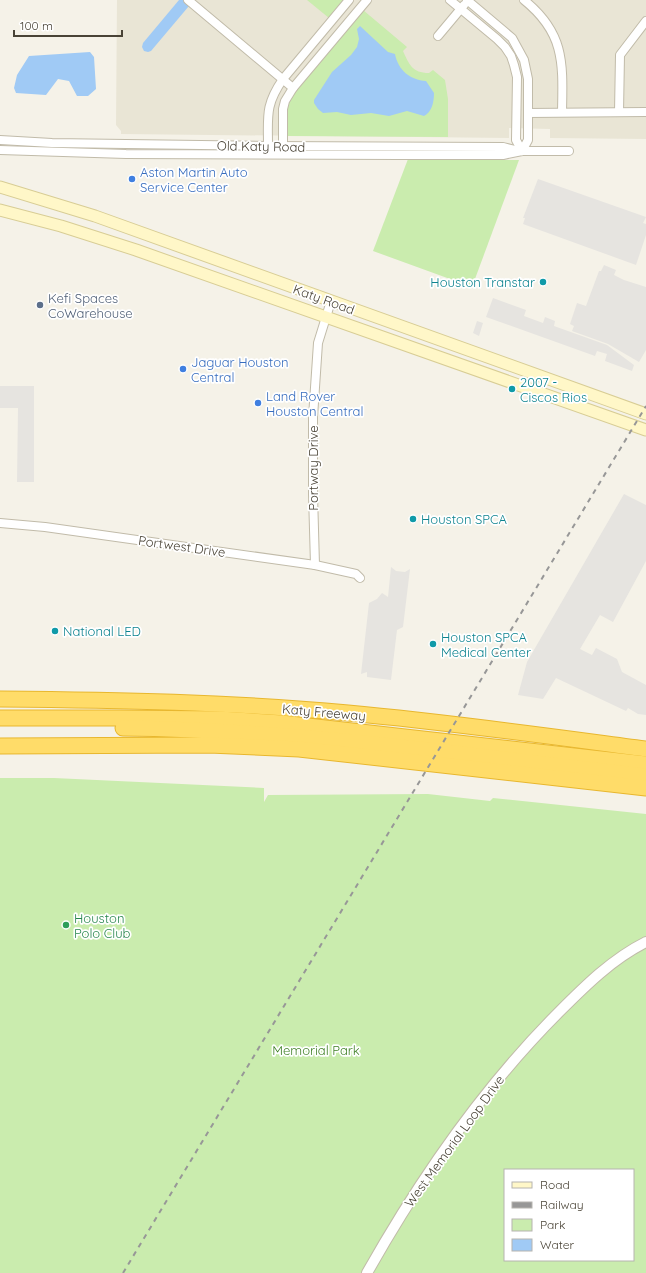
<svg xmlns="http://www.w3.org/2000/svg" width="646" height="1273" viewBox="0 0 646 1273" font-family="Quicksand,sans-serif">
<style>
.residential{fill:#e9e5d5}
.green{fill:#caecae;fill-rule:evenodd}
.parking{fill:#e6e4e0}
.water{fill:#a0caf5}
.lines{fill:none;stroke-linecap:round;stroke-linejoin:round}
.minor-casing{stroke:#c1bba9;stroke-width:10}
.tertiary-casing{stroke:#c1bba9;stroke-width:12}
.secondary-casing{stroke:#d8cd95;stroke-width:13}
.motorway-casing{stroke:#e8b72f;stroke-width:17}
.minor{stroke:#fff;stroke-width:8}
.tertiary{stroke:#fff;stroke-width:10}
.secondary{stroke:#fff7c8;stroke-width:11}
.motorway{stroke:#ffdc69;stroke-width:15}
.rail{stroke:#979797;stroke-width:2;stroke-dasharray:5 5;stroke-linecap:butt}
.shop-dot{fill:#3f7fe0;stroke:#fff;stroke-width:1.5}
.culture-dot{fill:#0f9aa8;stroke:#fff;stroke-width:1.5}
.service-dot{fill:#5c6f8a;stroke:#fff;stroke-width:1.5}
.leisure-dot{fill:#2e9e5b;stroke:#fff;stroke-width:1.5}
.labels{text-anchor:middle;stroke-width:3.5;stroke-linejoin:round;paint-order:stroke}
.street-label{font-size:13px;fill:#494336;stroke:#fff}
.shop-label{font-size:13px;fill:#366cbe;stroke:#fff;text-anchor:start}
.culture-label{font-size:13px;fill:#0d838f;stroke:#fff;text-anchor:start}
.service-label{font-size:13px;fill:#4e5e75;stroke:#fff;text-anchor:start}
.leisure-label{font-size:13px;fill:#27864d;stroke:#fff;text-anchor:start}
.park-label{font-size:13px;fill:#3d7f24;stroke:#fff}
</style>
<rect width="100%" height="100%" fill="#f5f2e8"/>
<!-- residential -->
<path class="residential" d="M 117,0 L 646,0 L 646,139 L 550,138 L 550,129 L 509,128 L 509,138 L 121,134 L 121,131 L 116,125 Z"/>
<!-- green -->
<g class="green">
<path d="M 307,0 L 343,0 L 329,18 Z"/>
<path d="M 363,10 L 407,47 L 403,51 C 409,64 412,73 429,73 L 433,70 L 445,80 L 448,99 L 448,137 L 286,136 L 286,112 L 292,95 Z"/>
<path d="M 408,159 L 519,160 L 472,287 L 373,251 Z"/>
<path d="M 0,778 L 54,778 L 264,788 L 264,802 L 268,795 L 428,794 L 490,801 L 493,798 L 646,814 L 646,1273 L 0,1273 ZM 505,1170 L 633,1170 L 633,1260 L 505,1260 Z"/>
</g>
<!-- parking -->
<g class="parking">
<path d="M 538,179 L 646,217 L 643,223 L 646,224 L 646,235 L 636,265 L 523,224 L 525,218 L 523,218 Z"/>
<path d="M 604,265 L 616,270 L 614,275 L 624,280 L 646,287 L 646,350 L 639,362 L 608,344 L 572,331 L 574,326 L 570,324 L 577,303 L 586,306 L 599,271 L 601,271 Z"/>
<path d="M 493,298 L 526,310 L 524,316 L 543,323 L 545,317 L 555,321 L 554,326 L 607,345 L 634,365 L 632,371 L 605,361 L 607,354 L 597,351 L 595,356 L 486,317 Z"/>
<path d="M 477,321 L 483,323 L 479,336 L 473,333 Z"/>
<path d="M 0,386 L 34,386 L 34,482 L 17,482 L 18,408 L 0,408 Z"/>
<path d="M 624,494 L 646,505 L 646,561 L 613,622 L 600,615 L 580,649 L 592,655 L 596,648 L 617,659 L 622,672 L 646,685 L 646,715 L 638,714 L 628,708 L 626,711 L 556,678 L 543,699 L 518,695 L 527,662 Z"/>
<path d="M 391,567 L 396,571 L 405,572 L 410,569 L 403,627 L 397,630 L 391,680 L 367,677 L 367,672 L 361,674 L 369,603 L 377,599 L 382,593 L 388,597 Z"/>
</g>
<!-- water -->
<g class="water">
<path d="M 179,0 L 194,0 L 151,51 L 148,52 L 144,51 L 142,47 L 143,43 Z"/>
<path d="M 360,26 L 388,52 L 395,54 C 398,70 410,80 426,81 L 434,93 C 434,102 432,112 424,116 L 407,111 L 389,116 L 371,113 L 351,115 L 337,112 L 323,113 L 318,109 L 314,103 L 314,100 L 332,72 L 351,55 L 357,47 L 359,39 L 357,29 Z"/>
<path d="M 90,52 L 94,57 L 96,89 L 88,96 L 77,96 L 69,81 L 58,79 L 46,95 L 16,93 L 14,88 L 17,75 L 29,56 Z"/>
</g>
<g class="lines">
<!-- minor casing -->
<g class="minor-casing">
<g id="minor">
<path d="M 188,0 L 293,88"/>
<path d="M 450,0 L 497,39 L 505,47 L 511,56 L 514,65 L 517,77 L 516,140 L 522,151"/>
<path d="M 467,0 L 512,38 L 524,60 L 528,79 L 528,140 L 522,151"/>
<path d="M 524,0 C 565,33 563,63 562,112"/>
<path d="M 438,36 L 464,5"/>
<path d="M 619,112 L 620,55 L 646,21"/>
<path d="M 528,113 L 646,112"/>
<path d="M 0,140 L 52,143 L 268,146 L 503,147 L 519,151"/>
<path d="M 280,149 L 283,146 L 283,109 L 285,101 L 293,88 L 367,0"/>
<path d="M 0,150 L 126,154 L 401,155 L 503,155 L 522,151 L 569,151"/>
<path d="M 271,150 L 268,146 C 268,116 265,105 283,79 L 349,0"/>
<path d="M 0,523 L 45,527 L 315,565 L 356,574 L 360,578"/>
<path d="M 315,565 L 313,494 L 313,417 L 318,343 L 331,301"/>
</g>
</g>
<!-- tertiary casing -->
<g class="tertiary-casing">
<path id="tertiary" d="M 367,1273 C 420,1179 482,1089 559,1012 C 585,986 612,959 646,942"/>
</g>
<!-- secondary casing -->
<g class="secondary-casing">
<g id="secondary">
<path d="M 0,187 L 95,216 L 646,414"/>
<path d="M 0,210 L 61,226 L 136,250 L 646,430"/>
</g>
</g>
<!-- motorway casing -->
<g class="motorway-casing">
<g id="motorway">
<path d="M 0,699 C 116,700 232,702 348,713 C 448,722 547,736 646,749"/>
<path d="M 0,718 L 119,718 L 219,719 L 281,723 L 646,764"/>
<path d="M 123,728 C 298,730 472,756 646,776"/>
<path d="M 0,746 L 209,745 L 299,749 L 646,788"/>
</g>
</g>
<!-- minor -->
<use href="#minor" class="minor"/>
<!-- tertiary -->
<use href="#tertiary" class="tertiary"/>
<!-- secondary -->
<use href="#secondary" class="secondary"/>
<!-- motorway -->
<use href="#motorway" class="motorway"/>
<!-- rail -->
<path class="rail" d="M 123,1273 L 646,406"/>
</g>
<!-- markers -->
<g class="shop-dot">
<circle cx="132" cy="179" r="4"/>
<circle cx="183" cy="369" r="4"/>
<circle cx="258" cy="403" r="4"/>
</g>
<g class="culture-dot">
<circle cx="543" cy="282" r="4"/>
<circle cx="512" cy="389" r="4"/>
<circle cx="413" cy="519" r="4"/>
<circle cx="55" cy="631" r="4"/>
<circle cx="433" cy="644" r="4"/>
</g>
<circle class="service-dot" cx="40" cy="305" r="4"/>
<circle class="leisure-dot" cx="66" cy="925" r="4"/>
<g class="labels">
<!-- street labels -->
<g class="street-label">
<text transform="translate(261 146) rotate(1)" y="5">Old Katy Road</text>
<text transform="translate(324 299) rotate(20)" y="5">Katy Road</text>
<text transform="translate(313 468) rotate(-90)" y="5">Portway Drive</text>
<text transform="translate(182 546) rotate(8)" y="5">Portwest Drive</text>
<text transform="translate(324 712) rotate(5)" y="5">Katy Freeway</text>
<text transform="translate(454 1141) rotate(-54)" y="5">West Memorial Loop Drive</text>
</g>
<!-- shop labels -->
<g class="shop-label">
<text x="140" y="177">Aston Martin Auto<tspan x="140" dy="15">Service Center</tspan></text>
<text x="191" y="367">Jaguar Houston<tspan x="191" dy="15">Central</tspan></text>
<text x="266" y="401">Land Rover<tspan x="266" dy="15">Houston Central</tspan></text>
</g>
<!-- culture labels -->
<g class="culture-label">
<text x="535" y="287" text-anchor="end">Houston Transtar</text>
<text x="520" y="387">2007 -<tspan x="520" dy="15">Ciscos Rios</tspan></text>
<text x="421" y="524">Houston SPCA</text>
<text x="63" y="636">National LED</text>
<text x="441" y="642">Houston SPCA<tspan x="441" dy="15">Medical Center</tspan></text>
</g>
<!-- service labels -->
<g class="service-label">
<text x="48" y="303">Kefi Spaces<tspan x="48" dy="15">CoWarehouse</tspan></text>
</g>
<!-- leisure labels -->
<g class="leisure-label">
<text x="74" y="923">Houston<tspan x="74" dy="15">Polo Club</tspan></text>
</g>
<!-- park labels -->
<g class="park-label">
<text x="316" y="1055">Memorial Park</text>
</g>
</g>
<!-- legend -->
<rect x="504" y="1169" width="130" height="92" fill="#ffffff" stroke="#b6b4af"/>
<rect x="512" y="1182" width="20" height="6" fill="#fff7c8" stroke="#b6b4af"/>
<text x="540" y="1189" font-size="12" fill="#494336">Road</text>
<rect x="512" y="1202" width="20" height="6" fill="#979797" stroke="#b6b4af"/>
<text x="540" y="1209" font-size="12" fill="#494336">Railway</text>
<rect x="512" y="1219" width="20" height="12" fill="#caecae" stroke="#b6b4af"/>
<text x="540" y="1229" font-size="12" fill="#494336">Park</text>
<rect x="512" y="1239" width="20" height="12" fill="#a0caf5" stroke="#b6b4af"/>
<text x="540" y="1249" font-size="12" fill="#494336">Water</text>
<!-- scale -->
<path d="M14 30v6h108v-6" fill="none" stroke="#494336" stroke-width="2"/>
<text x="20" y="30" font-size="12" fill="#494336" stroke="#ffffff" stroke-width="3" paint-order="stroke">100 m</text>
</svg>
